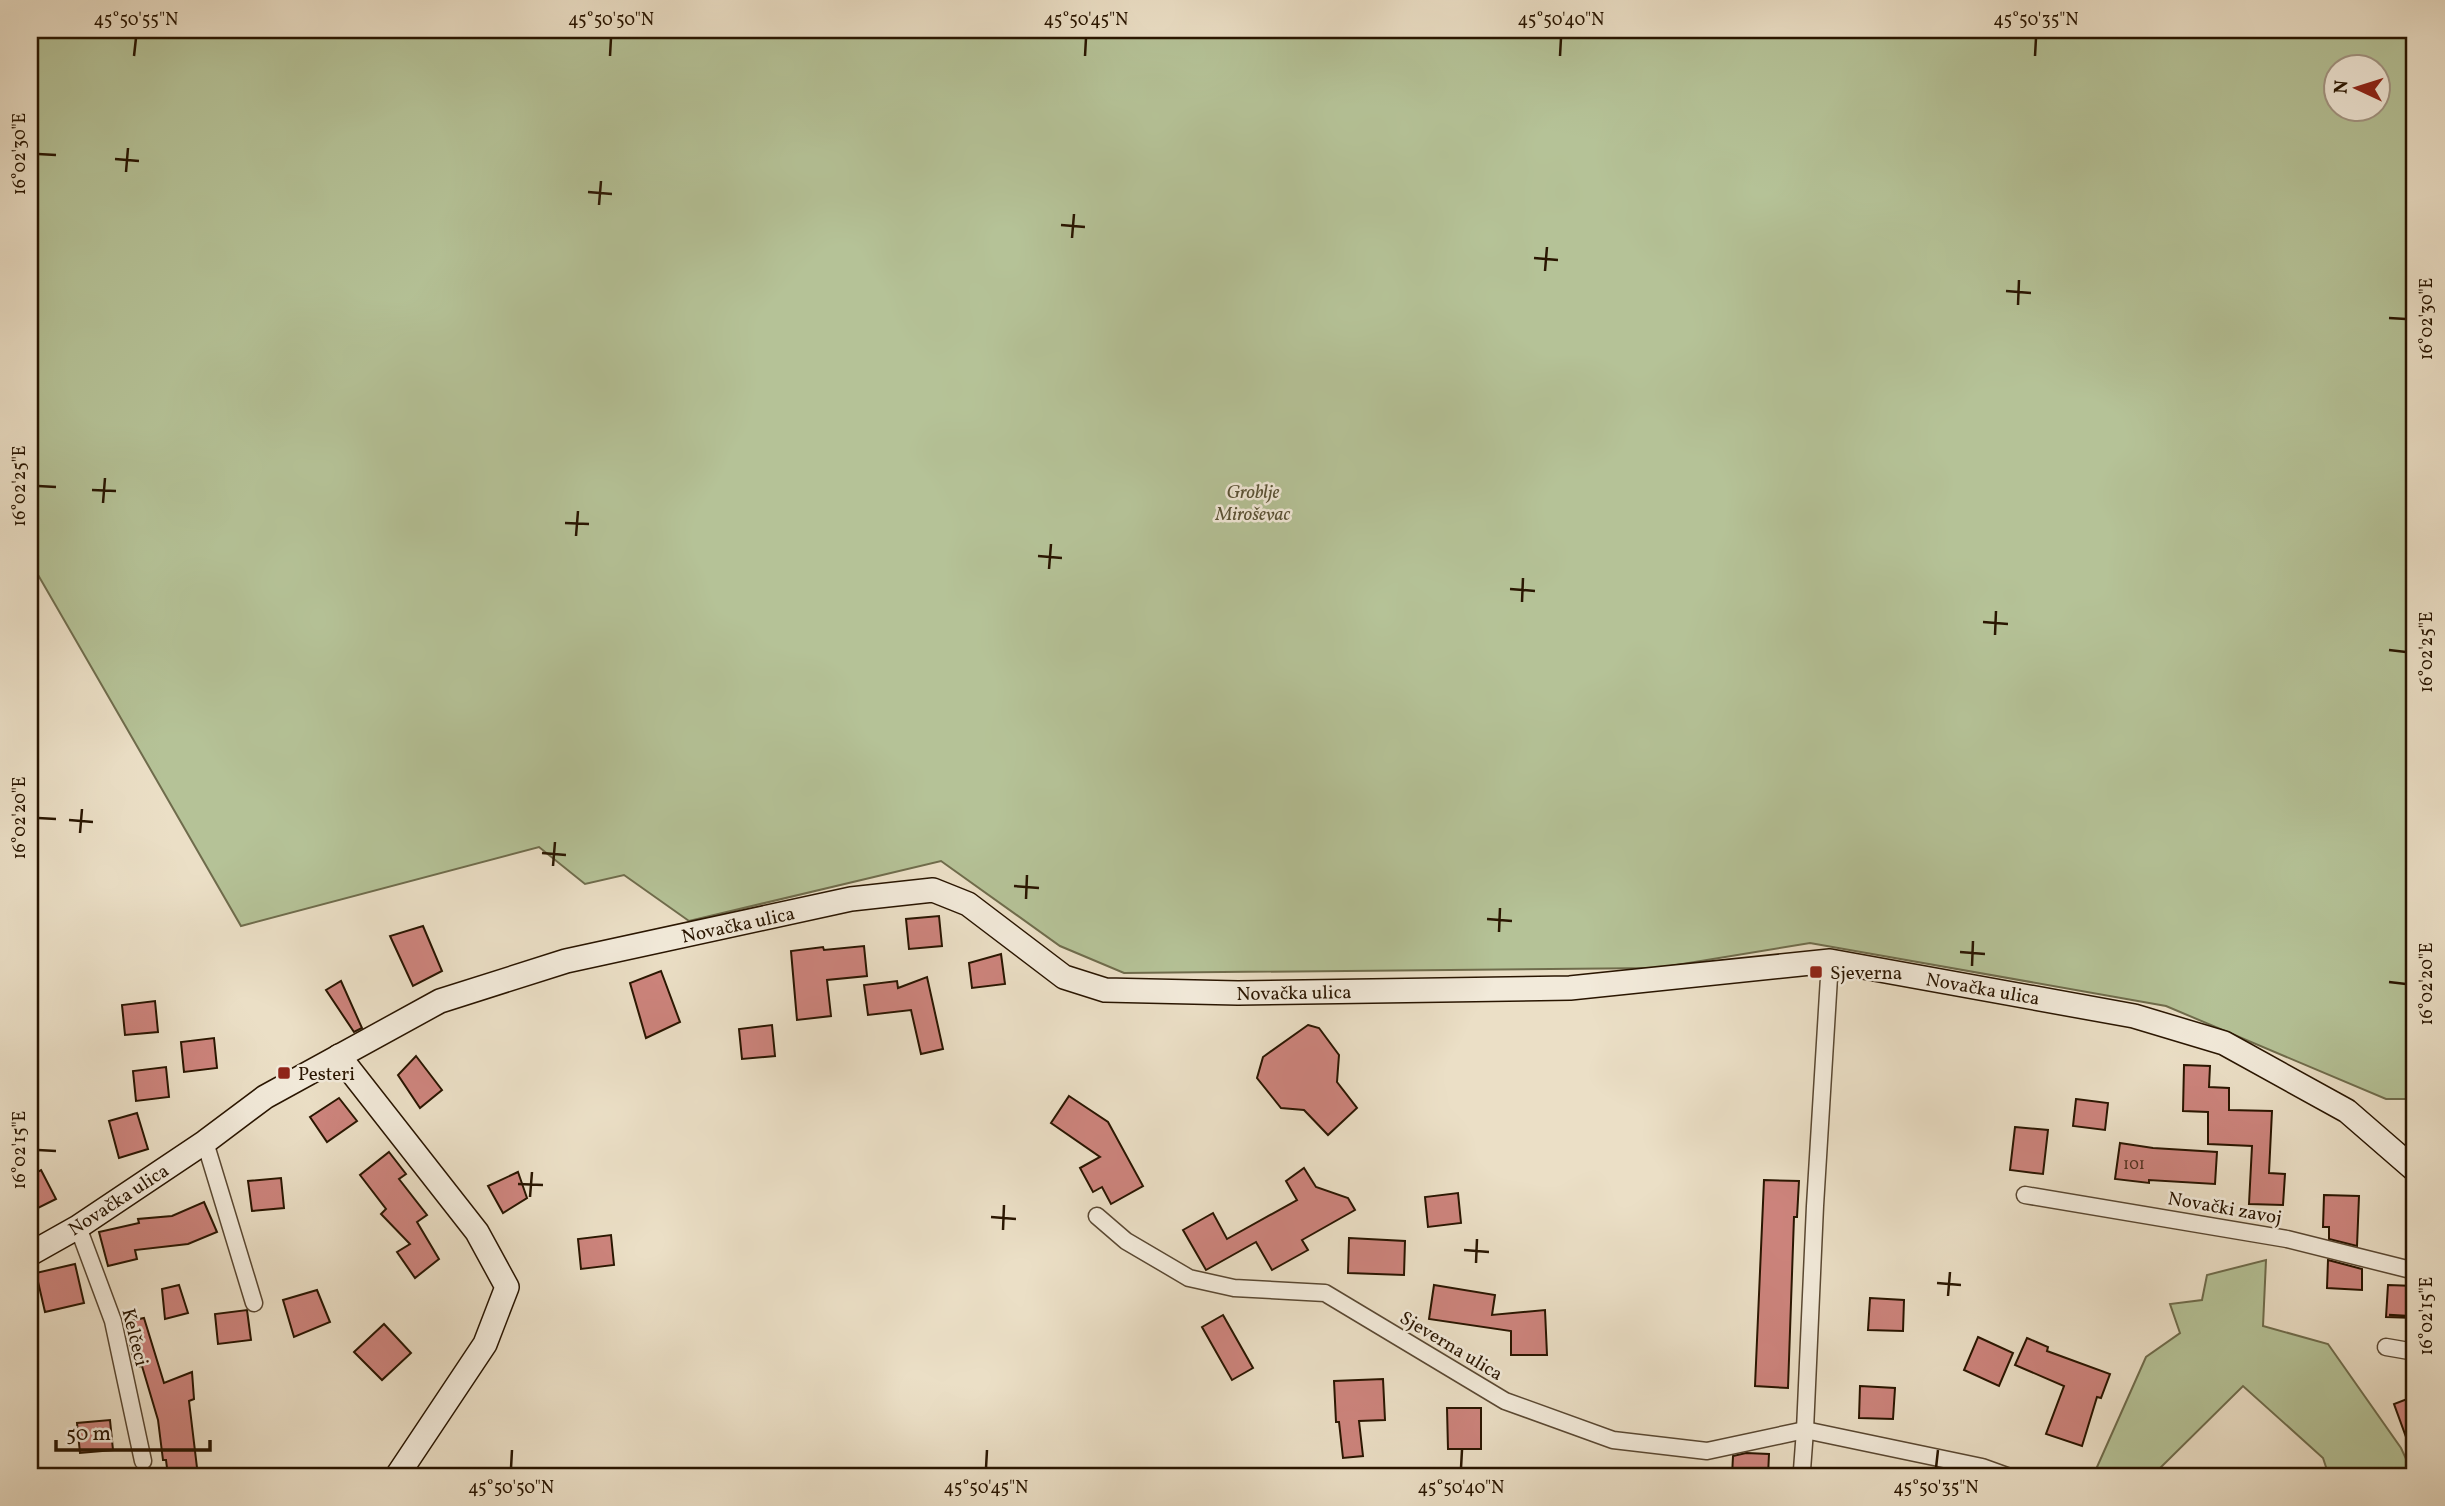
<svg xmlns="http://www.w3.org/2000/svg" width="2445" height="1506" viewBox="0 0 2445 1506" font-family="Vollkorn,serif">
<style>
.green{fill:#b5c297;stroke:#6f6c4c;stroke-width:2;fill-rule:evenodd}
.building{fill:#cd847d;stroke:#291500;stroke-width:2}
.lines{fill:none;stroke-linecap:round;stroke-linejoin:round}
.street-casing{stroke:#5a4832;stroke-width:19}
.secondary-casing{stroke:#291500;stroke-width:26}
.street{stroke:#f2eada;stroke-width:16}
.secondary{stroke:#f2eada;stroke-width:23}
.ticks{fill:none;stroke:#291500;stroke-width:2.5}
.poi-dot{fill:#8f2418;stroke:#f2eada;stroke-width:2.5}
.labels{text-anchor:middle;stroke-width:5;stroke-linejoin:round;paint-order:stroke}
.number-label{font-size:16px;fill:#52311f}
.park-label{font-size:19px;font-style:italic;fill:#5a5235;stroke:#f2eada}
.street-label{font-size:19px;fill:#291500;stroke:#f2eada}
.poi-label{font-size:19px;fill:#291500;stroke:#f2eada;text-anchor:start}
.neatline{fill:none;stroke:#291500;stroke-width:2.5}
.ticks-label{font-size:18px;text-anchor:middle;fill:#291500}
</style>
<rect width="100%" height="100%" fill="#ebdfc6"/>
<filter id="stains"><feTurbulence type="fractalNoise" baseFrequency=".00286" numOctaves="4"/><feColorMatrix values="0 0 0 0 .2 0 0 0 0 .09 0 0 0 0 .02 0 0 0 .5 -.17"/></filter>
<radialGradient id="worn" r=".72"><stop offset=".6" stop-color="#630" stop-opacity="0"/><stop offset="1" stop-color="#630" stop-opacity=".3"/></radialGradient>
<!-- green -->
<g class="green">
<path d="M 40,30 L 2415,30 L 2415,1099 L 2386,1099 L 2166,1006 L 1810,943 L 1658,968 L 1124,973 L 1060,946 L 941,861 L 689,921 L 624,875 L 585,884 L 539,847 L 241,926 L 30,561 L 30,38 ZM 2336,66 L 2378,66 L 2378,108 L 2336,108 Z"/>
<path d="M 2266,1260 L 2263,1326 L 2328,1344 L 2401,1448 L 2414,1476 L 2329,1476 L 2323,1458 L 2243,1386 L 2152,1476 L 2093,1476 L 2146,1357 L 2180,1333 L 2170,1304 L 2202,1300 L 2207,1275 Z"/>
</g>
<!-- building -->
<g class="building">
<path d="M 939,916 L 942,946 L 909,949 L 906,919 Z"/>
<path d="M 423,926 L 442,971 L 413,986 L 390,936 Z"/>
<path d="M 864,946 L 867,976 L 827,980 L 831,1016 L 797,1020 L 791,951 L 823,947 L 824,950 Z"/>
<path d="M 1001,954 L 1005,984 L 972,988 L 969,963 Z"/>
<path d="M 661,971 L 680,1022 L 646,1038 L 630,983 Z"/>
<path d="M 927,977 L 943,1049 L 921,1054 L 911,1010 L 868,1015 L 864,985 L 897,981 L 898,988 Z"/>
<path d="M 341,981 L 362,1028 L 354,1032 L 326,990 Z"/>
<path d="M 155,1001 L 158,1032 L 125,1035 L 122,1005 Z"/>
<path d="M 772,1025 L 775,1056 L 742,1059 L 739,1029 Z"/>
<path d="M 1308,1025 L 1319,1028 L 1339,1055 L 1337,1082 L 1357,1108 L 1328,1135 L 1304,1110 L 1281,1108 L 1257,1078 L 1263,1057 Z"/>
<path d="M 214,1038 L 217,1068 L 184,1072 L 181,1042 Z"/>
<path d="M 416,1056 L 442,1090 L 420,1108 L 398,1075 Z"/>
<path d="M 2184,1065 L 2210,1066 L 2209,1087 L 2229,1088 L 2229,1110 L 2272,1111 L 2269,1173 L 2285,1174 L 2283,1205 L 2249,1204 L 2252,1146 L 2208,1144 L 2208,1112 L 2183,1111 Z"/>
<path d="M 166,1067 L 169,1097 L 136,1101 L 133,1071 Z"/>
<path d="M 1069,1096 L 1108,1122 L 1143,1186 L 1111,1204 L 1102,1187 L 1093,1192 L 1080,1168 L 1100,1157 L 1051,1123 Z"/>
<path d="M 339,1098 L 357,1121 L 327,1142 L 310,1117 Z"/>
<path d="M 2076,1099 L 2108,1103 L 2105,1130 L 2073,1126 Z"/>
<path d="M 137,1113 L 148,1149 L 119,1158 L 109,1121 Z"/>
<path d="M 2015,1127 L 2048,1130 L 2043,1174 L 2010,1170 Z"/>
<path d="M 2120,1143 L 2153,1148 L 2217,1152 L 2215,1184 L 2149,1180 L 2149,1183 L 2115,1179 Z"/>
<path d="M 389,1152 L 406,1174 L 399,1179 L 427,1215 L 417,1222 L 439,1259 L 415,1278 L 397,1252 L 410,1244 L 381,1214 L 386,1209 L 360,1175 Z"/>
<path d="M 1304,1168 L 1316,1187 L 1348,1198 L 1355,1210 L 1302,1240 L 1308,1250 L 1272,1270 L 1256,1242 L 1206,1270 L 1183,1230 L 1213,1213 L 1227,1239 L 1297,1200 L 1286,1181 Z"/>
<path d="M 41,1170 L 56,1199 L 30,1212 L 30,1176 Z"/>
<path d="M 518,1172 L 527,1198 L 503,1213 L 488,1186 Z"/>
<path d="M 281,1178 L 284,1208 L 252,1211 L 248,1181 Z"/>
<path d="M 1764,1180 L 1799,1181 L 1797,1217 L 1794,1217 L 1788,1388 L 1755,1386 Z"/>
<path d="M 1458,1193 L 1461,1223 L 1428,1227 L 1425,1197 Z"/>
<path d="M 2324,1195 L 2359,1196 L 2357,1246 L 2329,1239 L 2329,1227 L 2323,1227 Z"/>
<path d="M 204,1202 L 217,1232 L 188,1244 L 135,1250 L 137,1259 L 108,1266 L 99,1232 L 139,1223 L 138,1219 L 172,1216 Z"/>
<path d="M 611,1235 L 614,1265 L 581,1269 L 578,1239 Z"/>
<path d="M 1349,1238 L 1405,1241 L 1404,1275 L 1348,1273 Z"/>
<path d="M 2328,1260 L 2362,1269 L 2362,1290 L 2327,1288 Z"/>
<path d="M 75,1264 L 84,1303 L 45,1312 L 36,1273 Z"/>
<path d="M 179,1285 L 188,1313 L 165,1319 L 162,1289 Z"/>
<path d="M 1434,1285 L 1495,1295 L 1492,1315 L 1545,1310 L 1547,1355 L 1511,1355 L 1511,1331 L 1429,1319 Z"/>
<path d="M 2388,1285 L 2415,1286 L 2415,1318 L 2386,1317 Z"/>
<path d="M 317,1290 L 330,1322 L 294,1337 L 283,1300 Z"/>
<path d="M 1870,1298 L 1904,1300 L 1903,1331 L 1868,1330 Z"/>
<path d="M 247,1310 L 251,1340 L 218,1344 L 215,1314 Z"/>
<path d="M 1223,1315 L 1253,1368 L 1232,1380 L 1202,1327 Z"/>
<path d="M 144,1318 L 164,1383 L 192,1372 L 194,1399 L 189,1401 L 198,1476 L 168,1476 L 166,1460 L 163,1460 L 158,1420 L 142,1366 L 135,1367 L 125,1322 Z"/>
<path d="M 384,1324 L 411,1353 L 382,1380 L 354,1352 Z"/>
<path d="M 1978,1337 L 2013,1353 L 1999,1386 L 1964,1370 Z"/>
<path d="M 2027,1338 L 2048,1347 L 2047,1351 L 2110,1374 L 2101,1398 L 2097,1397 L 2082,1446 L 2046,1434 L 2064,1386 L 2015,1365 Z"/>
<path d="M 1383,1379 L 1385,1420 L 1359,1421 L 1363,1456 L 1343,1458 L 1339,1422 L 1336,1422 L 1334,1381 Z"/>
<path d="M 1860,1386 L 1895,1388 L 1893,1419 L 1859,1418 Z"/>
<path d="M 2415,1396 L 2415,1455 L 2413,1456 L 2394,1404 Z"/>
<path d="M 1447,1408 L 1481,1408 L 1481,1449 L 1448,1449 Z"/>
<path d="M 110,1420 L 113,1450 L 80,1453 L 77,1423 Z"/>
<path d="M 1746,1453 L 1769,1454 L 1768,1476 L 1732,1476 L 1733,1456 Z"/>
</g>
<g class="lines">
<!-- street casing -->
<g class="street-casing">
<g id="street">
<path d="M 205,1142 L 254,1303"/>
<path d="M 2025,1195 L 2287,1239 L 2415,1271"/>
<path d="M 1097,1216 L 1126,1241 L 1189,1278 L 1234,1288 L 1325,1293 L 1505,1401 L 1613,1440 L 1707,1451 L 1805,1430 L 1982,1467 L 2007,1476"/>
<path d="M 78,1227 L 113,1321 L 143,1461"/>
<path d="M 2386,1347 L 2415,1352"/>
<path d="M 1799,1476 L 1802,1470 L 1805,1430 L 1815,1206 L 1830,961"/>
</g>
</g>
<!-- secondary casing -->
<g class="secondary-casing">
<g id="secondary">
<path d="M 339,1056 L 477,1232 L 507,1287 L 485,1344 L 397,1476"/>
<path d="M 30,1254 L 78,1227 L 205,1142 L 265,1097 L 440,1001 L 566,961 L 851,899 L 933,890 L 968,904 L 1064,977 L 1105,990 L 1238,993 L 1570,988 L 1830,961 L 2134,1016 L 2224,1043 L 2347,1111 L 2415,1170"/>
</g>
</g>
<!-- street -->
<use href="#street" class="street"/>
<!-- secondary -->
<use href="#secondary" class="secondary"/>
</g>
<!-- ticks -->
<path class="ticks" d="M 134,56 L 136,38M 610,56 L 611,38M 1085,56 L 1086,38M 1560,56 L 1561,38M 2035,56 L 2036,38M 38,154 L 56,155M 115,159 L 139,161M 126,172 L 128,148M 588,192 L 612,194M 599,205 L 601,181M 1061,225 L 1085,227M 1072,238 L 1074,214M 1534,258 L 1558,260M 1545,271 L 1547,247M 2006,291 L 2031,293M 2018,305 L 2019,280M 2389,318 L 2406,319M 38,486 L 56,487M 92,490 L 116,491M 103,503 L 105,478M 565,523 L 589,524M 576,536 L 578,511M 1038,556 L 1062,558M 1049,569 L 1051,544M 1510,589 L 1535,591M 1522,602 L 1523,578M 1983,622 L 2008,624M 1995,635 L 1996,611M 2389,650 L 2406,652M 38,818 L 56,819M 69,820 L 93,822M 80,833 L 82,809M 542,853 L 566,855M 553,866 L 555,842M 1014,886 L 1039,888M 1026,899 L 1027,875M 1487,919 L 1512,921M 1499,932 L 1500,908M 1960,952 L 1985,954M 1972,966 L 1973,941M 2389,982 L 2406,984M 38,1150 L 56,1151M 518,1184 L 543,1185M 530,1197 L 532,1172M 991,1217 L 1016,1219M 1003,1230 L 1004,1205M 1464,1250 L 1489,1252M 1476,1263 L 1477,1239M 1937,1283 L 1961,1285M 1948,1296 L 1950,1272M 2389,1315 L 2406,1316M 511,1468 L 512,1450M 986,1468 L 987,1450M 1461,1468 L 1462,1450M 1936,1468 L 1938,1450"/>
<!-- markers -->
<g class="poi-dot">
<rect x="1809" y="965" width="14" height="14" rx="3.5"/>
<rect x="277" y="1066" width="14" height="14" rx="3.5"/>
</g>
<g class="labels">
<!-- number labels -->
<g class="number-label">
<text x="2134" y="1169">101</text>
</g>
<!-- park labels -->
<g class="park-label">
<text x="1253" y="498">Groblje<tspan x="1253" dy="22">Miroševac</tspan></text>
</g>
<!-- street labels -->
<g class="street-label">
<text transform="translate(738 924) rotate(-12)" y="7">Novačka ulica</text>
<text transform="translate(1983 988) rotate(10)" y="7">Novačka ulica</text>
<text transform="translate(1294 992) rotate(-1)" y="7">Novačka ulica</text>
<text transform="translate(118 1199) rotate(-33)" y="7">Novačka ulica</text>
<text transform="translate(2225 1207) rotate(10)" y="7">Novački zavoj</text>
<text transform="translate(136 1337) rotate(76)" y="7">Kelčeci</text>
<text transform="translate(1452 1345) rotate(31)" y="7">Sjeverna ulica</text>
</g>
<!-- poi labels -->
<g class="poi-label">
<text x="1830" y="979">Sjeverna</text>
<text x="298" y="1080">Pesteri</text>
</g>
</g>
<!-- margin -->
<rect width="2445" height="1506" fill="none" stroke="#ebdfc6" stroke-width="77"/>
<!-- north arrow -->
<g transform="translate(2357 88) rotate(274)"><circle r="33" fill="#f2eada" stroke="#a29583" stroke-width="2"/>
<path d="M0-5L12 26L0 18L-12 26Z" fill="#8f2418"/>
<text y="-10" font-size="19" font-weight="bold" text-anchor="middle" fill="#291500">N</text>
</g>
<!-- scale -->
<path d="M56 1440v10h154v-10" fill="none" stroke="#291500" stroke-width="3.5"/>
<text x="66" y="1440" font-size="21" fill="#291500" stroke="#f2eada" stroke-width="5" paint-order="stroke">50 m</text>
<rect x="38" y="38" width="2368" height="1430" class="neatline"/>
<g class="ticks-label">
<text x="136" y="25">45°50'55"N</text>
<text x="611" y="25">45°50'50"N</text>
<text x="1086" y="25">45°50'45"N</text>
<text x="1561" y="25">45°50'40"N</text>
<text x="2036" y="25">45°50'35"N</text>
<text transform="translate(19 154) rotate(-90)" y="6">16°02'30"E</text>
<text transform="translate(2426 319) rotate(-90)" y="6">16°02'30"E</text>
<text transform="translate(19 486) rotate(-90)" y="6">16°02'25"E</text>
<text transform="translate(2426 652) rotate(-90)" y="6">16°02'25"E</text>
<text transform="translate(19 818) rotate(-90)" y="6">16°02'20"E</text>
<text transform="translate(2426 984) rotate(-90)" y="6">16°02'20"E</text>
<text transform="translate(19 1150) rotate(-90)" y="6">16°02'15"E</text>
<text transform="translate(2426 1316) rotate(-90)" y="6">16°02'15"E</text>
<text x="511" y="1493">45°50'50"N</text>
<text x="986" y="1493">45°50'45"N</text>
<text x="1461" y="1493">45°50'40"N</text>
<text x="1936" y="1493">45°50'35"N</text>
</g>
<rect width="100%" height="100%" filter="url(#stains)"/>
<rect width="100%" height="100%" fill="url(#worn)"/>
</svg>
